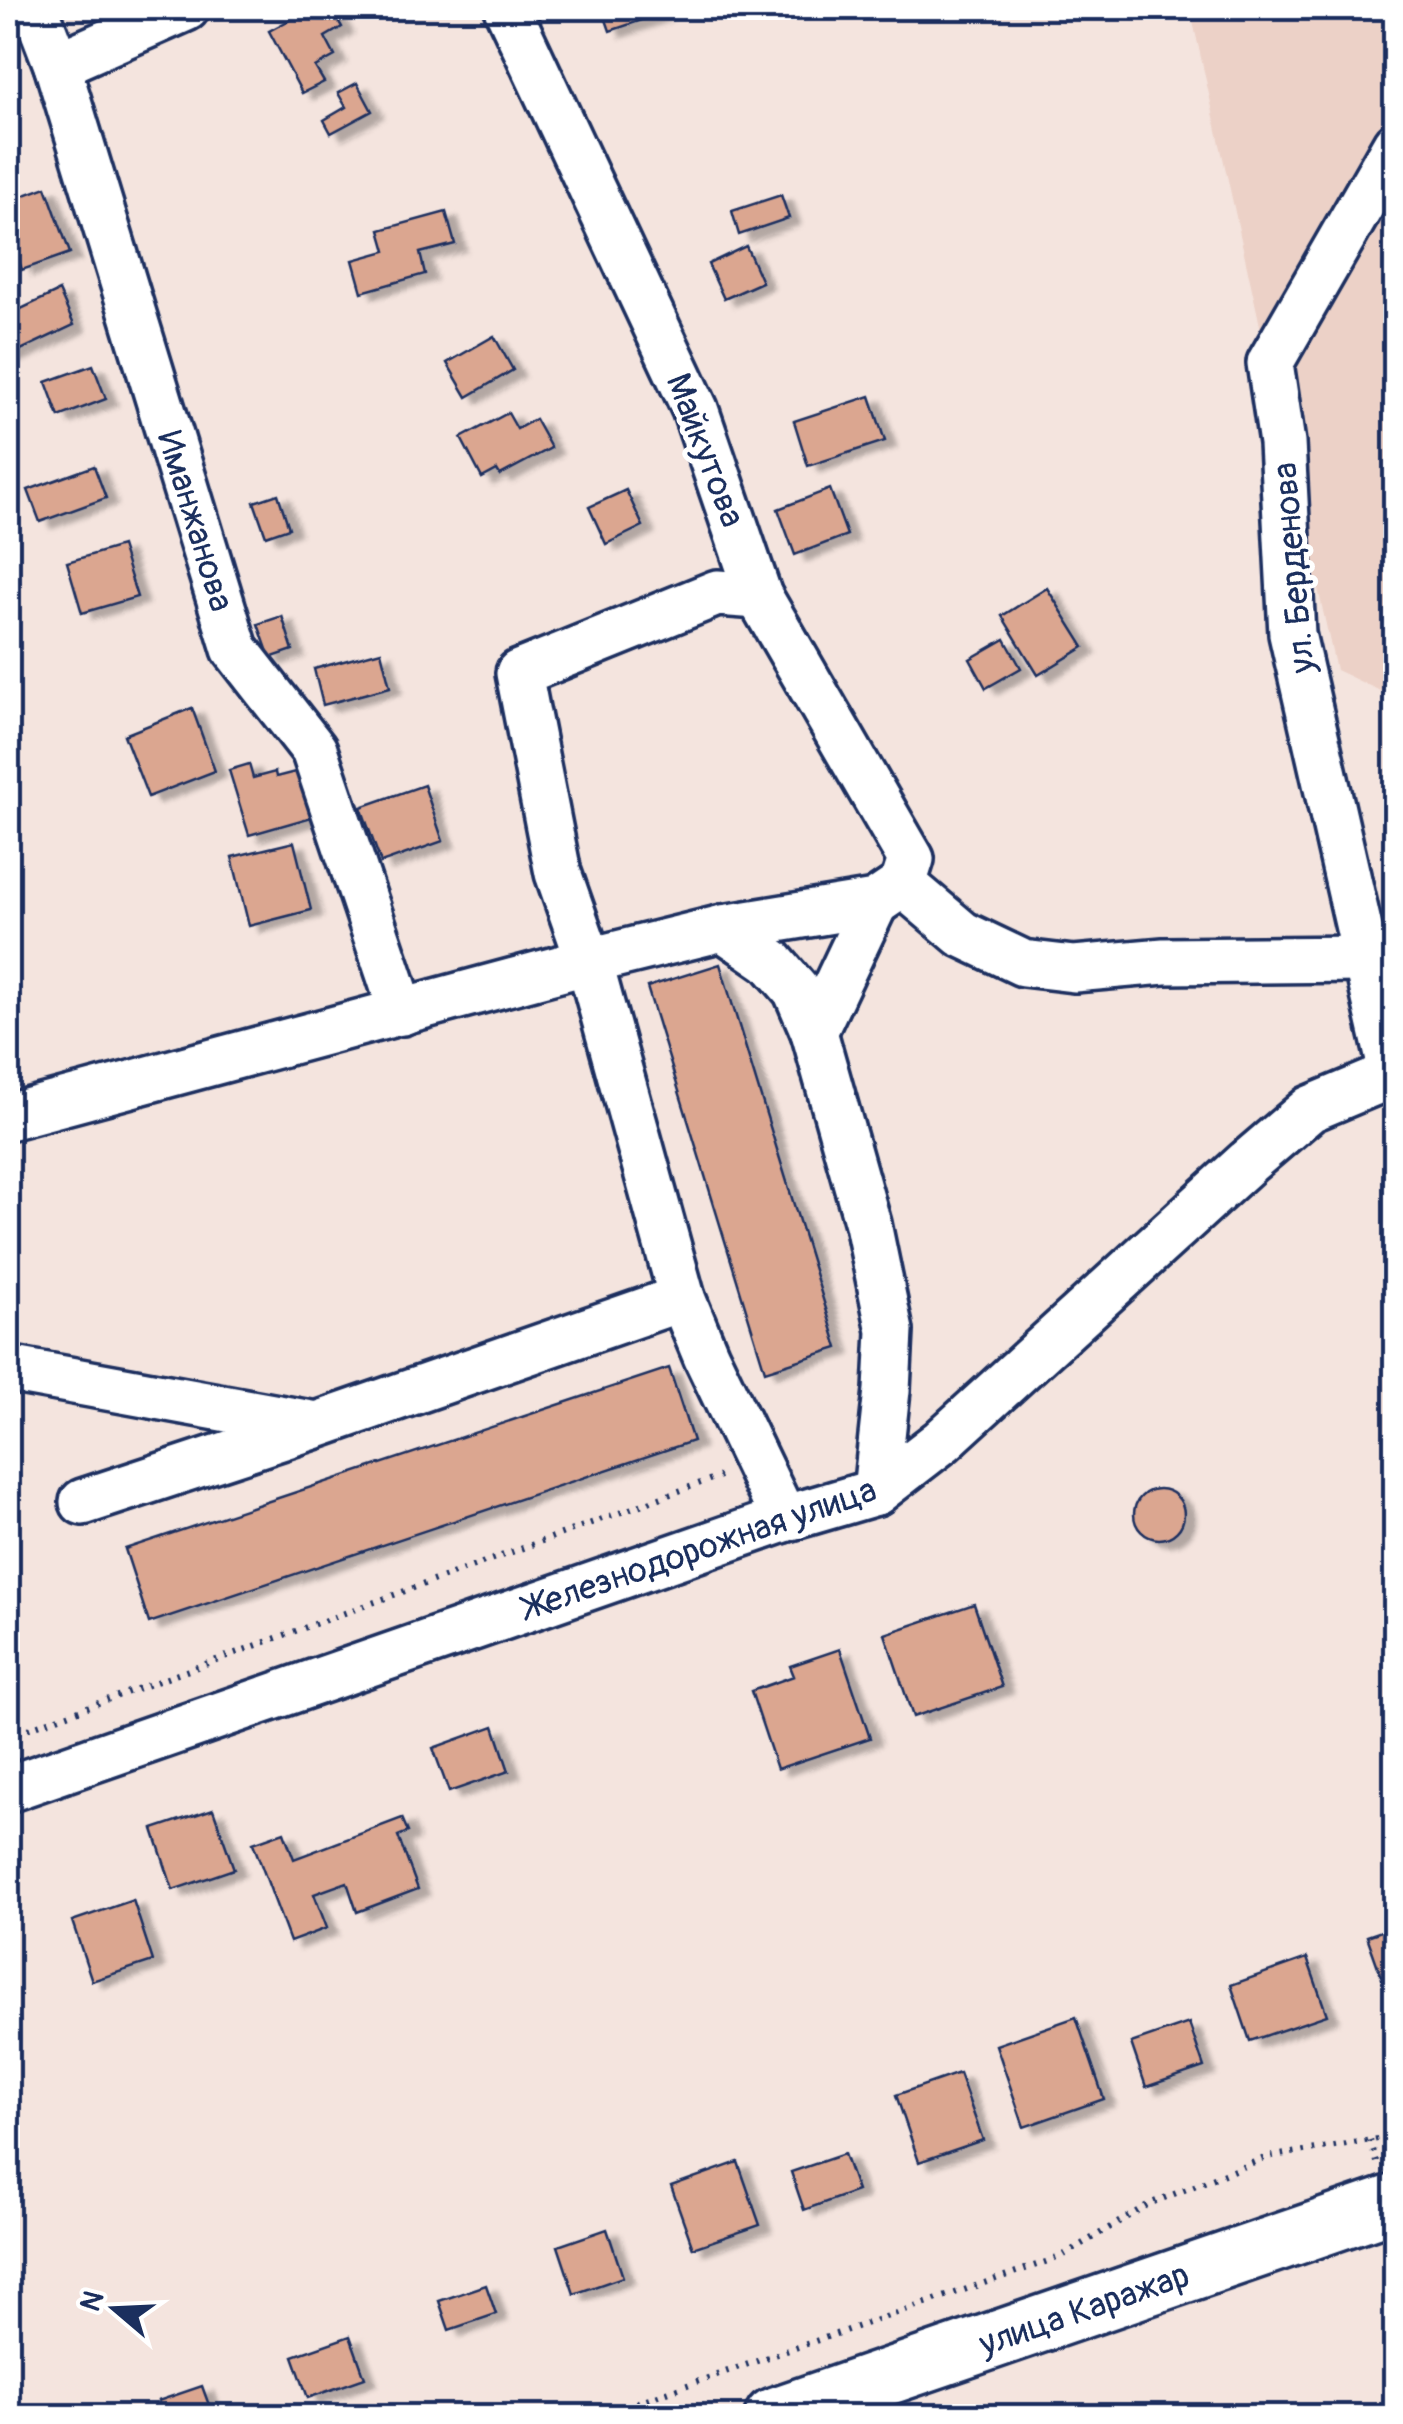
<svg xmlns="http://www.w3.org/2000/svg" width="1403" height="2424" viewBox="0 0 1403 2424" font-family="Pangolin,sans-serif">
<style>
.built{fill:#ecd1c7}
.building{fill:#dba690;stroke:#1b2f5e;stroke-width:2.5;filter:url(#shadow)}
.lines{fill:none;stroke-linecap:round;stroke-linejoin:round}
.minor-casing{stroke:#1b2f5e;stroke-width:52}
.major-casing{stroke:#1b2f5e;stroke-width:62}
.path{stroke:#1b2f5e;stroke-width:6;stroke-dasharray:2.5 8;stroke-linecap:butt}
.minor{stroke:#fff;stroke-width:45}
.major{stroke:#fff;stroke-width:55}
.labels{text-anchor:middle;stroke-width:10;stroke-linejoin:round;paint-order:stroke}
.street-label{font-size:35px;fill:#1b2f5e;stroke:#fff}
</style>
<defs>
<filter id="shadow"><feDropShadow dx="11" dy="6" stdDeviation="2.5" flood-color="#0004"/></filter>
</defs>
<rect width="100%" height="100%" fill="#f4e4de"/>
<filter id="ink" filterUnits="userSpaceOnUse"><feTurbulence type="fractalNoise" baseFrequency=".01" numOctaves="2"/><feDisplacementMap in="SourceGraphic" scale="20" xChannelSelector="R" yChannelSelector="G"/><feConvolveMatrix kernelMatrix="1 2 1 2 8 2 1 2 1" color-interpolation-filters="sRGB"/></filter>
<g filter="url(#ink)">
<!-- built -->
<path class="built" d="M 1190,8 L 1395,8 L 1395,698 L 1336,670 Z"/>
<!-- building -->
<g class="building">
<path d="M 312,8 L 331,8 L 342,27 L 325,37 L 335,56 L 315,67 L 324,82 L 302,93 L 269,31 Z"/>
<path d="M 602,8 L 658,8 L 660,14 L 610,31 Z"/>
<path d="M 357,83 L 372,111 L 331,133 L 324,120 L 346,107 L 338,93 Z"/>
<path d="M 46,187 L 70,253 L 22,270 L 8,229 L 8,201 Z"/>
<path d="M 781,195 L 789,218 L 739,235 L 732,211 Z"/>
<path d="M 446,212 L 455,244 L 420,253 L 425,274 L 362,292 L 353,260 L 386,251 L 380,230 Z"/>
<path d="M 746,246 L 762,282 L 724,299 L 708,264 Z"/>
<path d="M 59,291 L 74,325 L 8,356 L 8,315 Z"/>
<path d="M 494,336 L 513,370 L 467,397 L 447,363 Z"/>
<path d="M 93,365 L 106,399 L 59,417 L 46,382 Z"/>
<path d="M 870,396 L 885,441 L 808,466 L 794,421 Z"/>
<path d="M 508,413 L 517,429 L 535,419 L 551,448 L 500,475 L 497,470 L 482,478 L 461,438 Z"/>
<path d="M 94,466 L 106,498 L 40,522 L 28,490 Z"/>
<path d="M 830,489 L 847,535 L 795,555 L 778,509 Z"/>
<path d="M 626,490 L 643,526 L 606,544 L 589,507 Z"/>
<path d="M 278,494 L 289,528 L 266,536 L 254,502 Z"/>
<path d="M 121,546 L 137,597 L 82,613 L 67,562 Z"/>
<path d="M 1047,588 L 1084,647 L 1038,675 L 1002,616 Z"/>
<path d="M 282,616 L 293,650 L 270,658 L 258,624 Z"/>
<path d="M 1005,639 L 1021,668 L 986,688 L 970,659 Z"/>
<path d="M 381,651 L 390,687 L 323,705 L 314,669 Z"/>
<path d="M 192,708 L 215,771 L 148,797 L 124,735 Z"/>
<path d="M 249,764 L 253,778 L 275,772 L 276,777 L 299,771 L 319,815 L 249,835 L 229,770 Z"/>
<path d="M 424,785 L 443,841 L 381,863 L 361,807 Z"/>
<path d="M 294,842 L 311,910 L 249,926 L 232,857 Z"/>
<path d="M 720,964 L 838,1348 L 765,1371 L 647,987 Z"/>
<path d="M 669,1368 L 693,1441 L 149,1623 L 125,1549 Z"/>
<circle cx="1159" cy="1514" r="25"/>
<path d="M 974,1604 L 1002,1687 L 913,1717 L 885,1634 Z"/>
<path d="M 840,1649 L 870,1738 L 777,1769 L 751,1691 L 794,1676 L 790,1666 Z"/>
<path d="M 494,1726 L 509,1771 L 449,1792 L 433,1748 Z"/>
<path d="M 213,1809 L 234,1869 L 173,1890 L 153,1829 Z"/>
<path d="M 402,1818 L 408,1832 L 398,1836 L 418,1889 L 357,1912 L 347,1882 L 314,1894 L 327,1928 L 290,1942 L 253,1843 L 284,1832 L 294,1859 Z"/>
<path d="M 133,1900 L 153,1961 L 92,1981 L 72,1921 Z"/>
<path d="M 1396,1926 L 1396,1980 L 1384,1984 L 1367,1936 Z"/>
<path d="M 1307,1958 L 1327,2015 L 1250,2041 L 1231,1985 Z"/>
<path d="M 1076,2017 L 1104,2099 L 1024,2127 L 996,2045 Z"/>
<path d="M 1189,2023 L 1204,2067 L 1146,2087 L 1131,2043 Z"/>
<path d="M 959,2073 L 983,2140 L 919,2162 L 896,2095 Z"/>
<path d="M 844,2154 L 857,2191 L 804,2210 L 791,2172 Z"/>
<path d="M 738,2162 L 760,2225 L 693,2248 L 671,2186 Z"/>
<path d="M 607,2229 L 623,2277 L 574,2294 L 558,2246 Z"/>
<path d="M 486,2285 L 496,2314 L 449,2330 L 439,2301 Z"/>
<path d="M 350,2336 L 365,2378 L 308,2398 L 293,2356 Z"/>
<path d="M 202,2386 L 213,2416 L 163,2416 L 158,2401 Z"/>
</g>
<g class="lines">
<!-- minor casing -->
<g class="minor-casing">
<g id="minor">
<path d="M 35,8 L 57,65 L 235,649 L 314,750 L 402,1012"/>
<path d="M 507,8 L 695,409 L 759,596 L 911,859 L 903,884"/>
<path d="M 57,65 L 186,8"/>
<path d="M 759,596 L 717,593 L 519,673 L 558,873 L 589,961 L 682,1298 L 706,1356 L 784,1519"/>
<path d="M 903,884 L 962,934 L 1023,963 L 1074,969 L 1164,961 L 1366,959"/>
<path d="M 723,928 L 771,961 L 796,990 L 814,1032 L 868,1224 L 890,1331 L 887,1390 L 876,1492"/>
<path d="M 814,1032 L 875,903"/>
<path d="M 1392,1073 L 1292,634 L 1282,443 L 1270,363 L 1396,144"/>
<path d="M 8,1117 L 589,961 L 723,928 L 875,903 L 903,884"/>
<path d="M 8,1369 L 311,1424"/>
<path d="M 83,1502 L 317,1425 L 682,1298"/>
<path d="M 8,1789 L 784,1519 L 876,1492 L 942,1441 L 1248,1162 L 1310,1109 L 1396,1073"/>
</g>
</g>
<!-- major casing -->
<g class="major-casing">
<path id="major" d="M 773,2416 L 1396,2202"/>
</g>
<!-- path -->
<g class="path">
<path d="M 8,1736 L 720,1476"/>
<path d="M 1370,2140 L 1377,2162"/>
<path d="M 597,2416 L 1060,2257 L 1149,2204 L 1267,2157 L 1396,2136"/>
</g>
<!-- minor -->
<use href="#minor" class="minor"/>
<!-- major -->
<use href="#major" class="major"/>
</g>
</g>
<g class="labels">
<!-- street labels -->
<g class="street-label">
<text transform="translate(706 450) rotate(69)" y="12">Майкутова</text>
<text transform="translate(196 521) rotate(73)" y="12">Иманжанова</text>
<text transform="translate(1293 568) rotate(-95)" y="12">ул. Берденова</text>
<text transform="translate(700 1548) rotate(-19)" y="12">Железнодорожная улица</text>
<text transform="translate(1084 2309) rotate(-19)" y="12">улица Каражар</text>
</g>
</g>
<!-- margin -->
<rect width="1403" height="2424" fill="none" stroke="#fff" stroke-width="40"/>
<rect x="20" y="20" width="1363" height="2384" fill="none" stroke="#1b2f5e" stroke-width="4" filter="url(#ink)"/>
<!-- north arrow -->
<g transform="translate(115 2309) rotate(289)" stroke="#ffffff" stroke-width="8" paint-order="stroke">
<path d="M0-8L18 38L0 25L-18 38Z" fill="#1b2f5e"/>
<text y="-15" font-size="28" font-weight="bold" text-anchor="middle" fill="#1b2f5e">N</text>
</g>
</svg>
